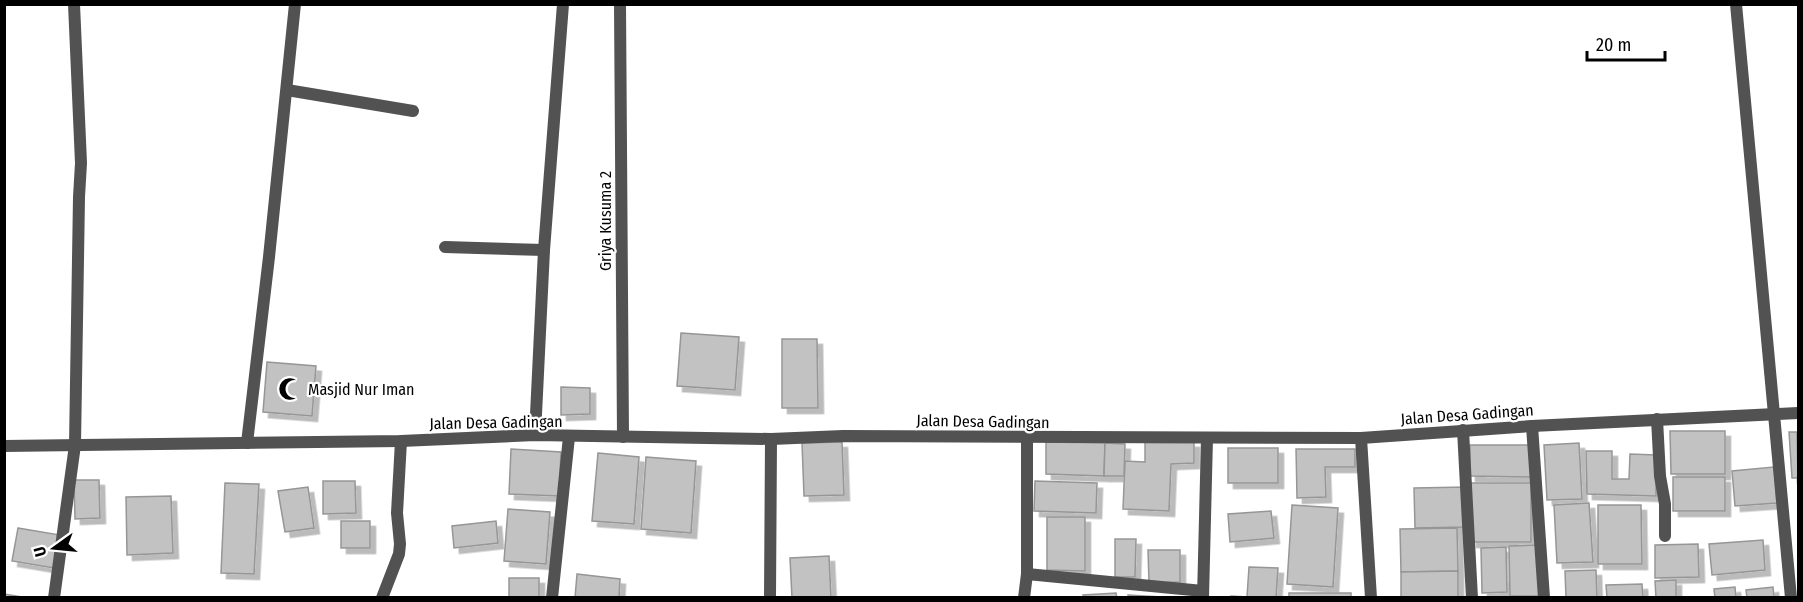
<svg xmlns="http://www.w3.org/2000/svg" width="1803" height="602" viewBox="0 0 1803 602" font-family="'Fira Sans Condensed',sans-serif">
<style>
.building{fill:#c2c2c2;stroke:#969696;stroke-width:1.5;filter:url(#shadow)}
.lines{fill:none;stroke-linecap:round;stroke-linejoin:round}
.street{stroke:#525252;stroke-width:12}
.labels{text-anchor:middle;stroke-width:4.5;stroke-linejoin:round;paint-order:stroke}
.street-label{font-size:16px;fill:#000;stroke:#fff}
.poi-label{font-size:16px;fill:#000;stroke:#fff;text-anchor:start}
</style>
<defs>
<filter id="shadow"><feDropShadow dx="5.5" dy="5.5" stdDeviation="0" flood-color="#0004"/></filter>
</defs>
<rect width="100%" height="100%" fill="#fff"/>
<!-- building -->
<g class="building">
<path d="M 681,333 L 739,337 L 735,390 L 677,386 Z"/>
<path d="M 782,339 L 817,339 L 818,408 L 782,408 Z"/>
<path d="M 267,362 L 316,366 L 312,416 L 263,412 Z"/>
<path d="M 561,387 L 590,388 L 590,414 L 561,415 Z"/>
<path d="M 1670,431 L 1725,431 L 1725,474 L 1671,474 Z"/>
<path d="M 1789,432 L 1797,432 L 1798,478 L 1792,478 Z"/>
<path d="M 842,442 L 844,495 L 804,496 L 802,443 Z"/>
<path d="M 1046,442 L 1105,443 L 1104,476 L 1046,474 Z"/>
<path d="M 1145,442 L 1194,442 L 1194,463 L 1171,464 L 1169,511 L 1123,509 L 1125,461 L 1145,462 Z"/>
<path d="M 1105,443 L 1125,444 L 1124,476 L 1104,476 Z"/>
<path d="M 1579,443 L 1582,499 L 1547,500 L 1544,445 Z"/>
<path d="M 1470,445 L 1531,445 L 1531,477 L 1470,476 Z"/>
<rect x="1228" y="448" width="50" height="35"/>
<path d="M 511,449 L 561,452 L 559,496 L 509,494 Z"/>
<path d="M 1296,449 L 1355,449 L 1355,467 L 1325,467 L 1326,497 L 1297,498 Z"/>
<path d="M 1586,451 L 1612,451 L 1612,479 L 1629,479 L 1630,454 L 1656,455 L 1656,496 L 1587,494 Z"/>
<path d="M 598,453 L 639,457 L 634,524 L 592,521 Z"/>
<path d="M 646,457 L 696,461 L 691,533 L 641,529 Z"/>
<path d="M 1774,467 L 1777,503 L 1735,506 L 1732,471 Z"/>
<rect x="1673" y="477" width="52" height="34"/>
<path d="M 74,480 L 99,480 L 100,518 L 75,519 Z"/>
<path d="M 323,481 L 355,481 L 356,513 L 323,514 Z"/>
<path d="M 1035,481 L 1097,483 L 1096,513 L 1034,511 Z"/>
<path d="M 225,483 L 259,484 L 254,574 L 221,573 Z"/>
<rect x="1471" y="483" width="60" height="59"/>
<path d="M 308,487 L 314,528 L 285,532 L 278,491 Z"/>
<path d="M 1466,487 L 1467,527 L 1415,528 L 1414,488 Z"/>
<path d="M 171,496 L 173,553 L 127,555 L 126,497 Z"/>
<path d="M 1589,503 L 1593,562 L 1557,563 L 1554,505 Z"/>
<path d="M 1292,505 L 1338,508 L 1333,587 L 1287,584 Z"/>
<path d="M 1598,505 L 1641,505 L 1642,564 L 1598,564 Z"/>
<path d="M 508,509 L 550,512 L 546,564 L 504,561 Z"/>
<path d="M 1271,511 L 1274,538 L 1230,542 L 1228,514 Z"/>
<path d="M 1047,517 L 1085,517 L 1085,571 L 1047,570 Z"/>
<rect x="341" y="521" width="29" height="27"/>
<path d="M 496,521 L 498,543 L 454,548 L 452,526 Z"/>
<path d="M 18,528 L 60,535 L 54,568 L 12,561 Z"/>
<path d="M 1457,528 L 1458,571 L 1401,572 L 1400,529 Z"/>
<path d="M 1115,539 L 1136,539 L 1135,577 L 1115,577 Z"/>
<path d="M 1763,540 L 1765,570 L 1712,575 L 1709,544 Z"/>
<path d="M 1698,544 L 1699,577 L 1655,578 L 1655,545 Z"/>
<path d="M 1538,545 L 1539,596 L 1510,596 L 1509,546 Z"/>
<path d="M 1506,547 L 1507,592 L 1482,593 L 1481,548 Z"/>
<path d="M 1148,550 L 1180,550 L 1180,582 L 1149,583 Z"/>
<path d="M 829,556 L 831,598 L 792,598 L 790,558 Z"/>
<path d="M 1249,567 L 1278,568 L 1276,598 L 1231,598 L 1231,596 L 1247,597 Z"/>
<path d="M 1596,570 L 1597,598 L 1566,598 L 1565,571 Z"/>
<path d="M 1458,571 L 1458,598 L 1401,598 L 1401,572 Z"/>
<path d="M 577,574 L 620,579 L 619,598 L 575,598 Z"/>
<rect x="509" y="578" width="30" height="20"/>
<path d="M 1676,580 L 1676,598 L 1656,598 L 1655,581 Z"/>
<path d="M 1642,584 L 1643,598 L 1607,598 L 1606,585 Z"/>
<path d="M 1735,587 L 1736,598 L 1715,598 L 1714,589 Z"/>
<path d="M 1773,587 L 1774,598 L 1747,598 L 1746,590 Z"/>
<path d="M 1116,593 L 1117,598 L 1083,598 L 1083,595 Z"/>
<rect x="1289" y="593" width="62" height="5"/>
<path d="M 4,594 L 28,598 L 4,598 Z"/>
<path d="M 1128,595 L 1161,597 L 1161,598 L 1128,598 Z"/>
</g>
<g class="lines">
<!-- street -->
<g class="street">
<path d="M 620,4 L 623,437"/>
<path d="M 1736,4 L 1791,598"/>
<path d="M 287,90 L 413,111"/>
<path d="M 445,247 L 544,250"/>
<path d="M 1657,419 L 1660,476 L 1665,504 L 1665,536"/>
<path d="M 1532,426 L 1544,598"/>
<path d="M 1463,430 L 1472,598"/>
<path d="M 535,435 L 544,250 L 563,4"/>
<path d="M 1361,438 L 1371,598"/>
<path d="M 247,443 L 269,257 L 295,4"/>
<path d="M 4,446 L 401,441 L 535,435 L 771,439 L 843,436 L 1361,438 L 1532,426 L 1798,413"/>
<path d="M 1027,574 L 1203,591"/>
<path d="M 54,598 L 75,445 L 79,197 L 81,163 L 74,4"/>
<path d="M 382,598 L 399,554 L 400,544 L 397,513 L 401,441"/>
<path d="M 552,598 L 569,437"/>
<path d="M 770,598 L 771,439"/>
<path d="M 1024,598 L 1027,574 L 1027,438"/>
<path d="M 1203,598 L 1207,438"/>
</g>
</g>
<!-- icons -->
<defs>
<g id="mosque-bare" transform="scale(1.8)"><path d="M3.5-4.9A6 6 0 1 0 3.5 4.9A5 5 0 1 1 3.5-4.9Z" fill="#000" stroke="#fff" stroke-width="2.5" paint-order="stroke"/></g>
</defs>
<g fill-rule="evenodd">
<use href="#mosque-bare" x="290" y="389"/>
</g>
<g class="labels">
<!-- street labels -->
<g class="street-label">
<text transform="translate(605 221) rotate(-90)" y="6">Griya Kusuma 2</text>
<text transform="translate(1467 414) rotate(-4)" y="6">Jalan Desa Gadingan</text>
<text transform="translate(983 421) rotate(1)" y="6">Jalan Desa Gadingan</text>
<text transform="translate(496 422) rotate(-1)" y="6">Jalan Desa Gadingan</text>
</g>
<!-- poi labels -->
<g class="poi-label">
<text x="308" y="395">Masjid Nur Iman</text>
</g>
</g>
<!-- border -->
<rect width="1803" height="602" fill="none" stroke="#000000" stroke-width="12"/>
<!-- north arrow -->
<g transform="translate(54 548) rotate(255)" stroke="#ffffff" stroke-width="4.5" paint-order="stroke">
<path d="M0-4.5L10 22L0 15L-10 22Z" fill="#000000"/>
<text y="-9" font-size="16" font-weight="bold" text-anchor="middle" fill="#000000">U</text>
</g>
<!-- scale -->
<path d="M1587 51v9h78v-9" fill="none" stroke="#000000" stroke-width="3"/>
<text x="1596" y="51" font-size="18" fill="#000000" stroke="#ffffff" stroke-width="4.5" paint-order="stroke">20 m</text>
</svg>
